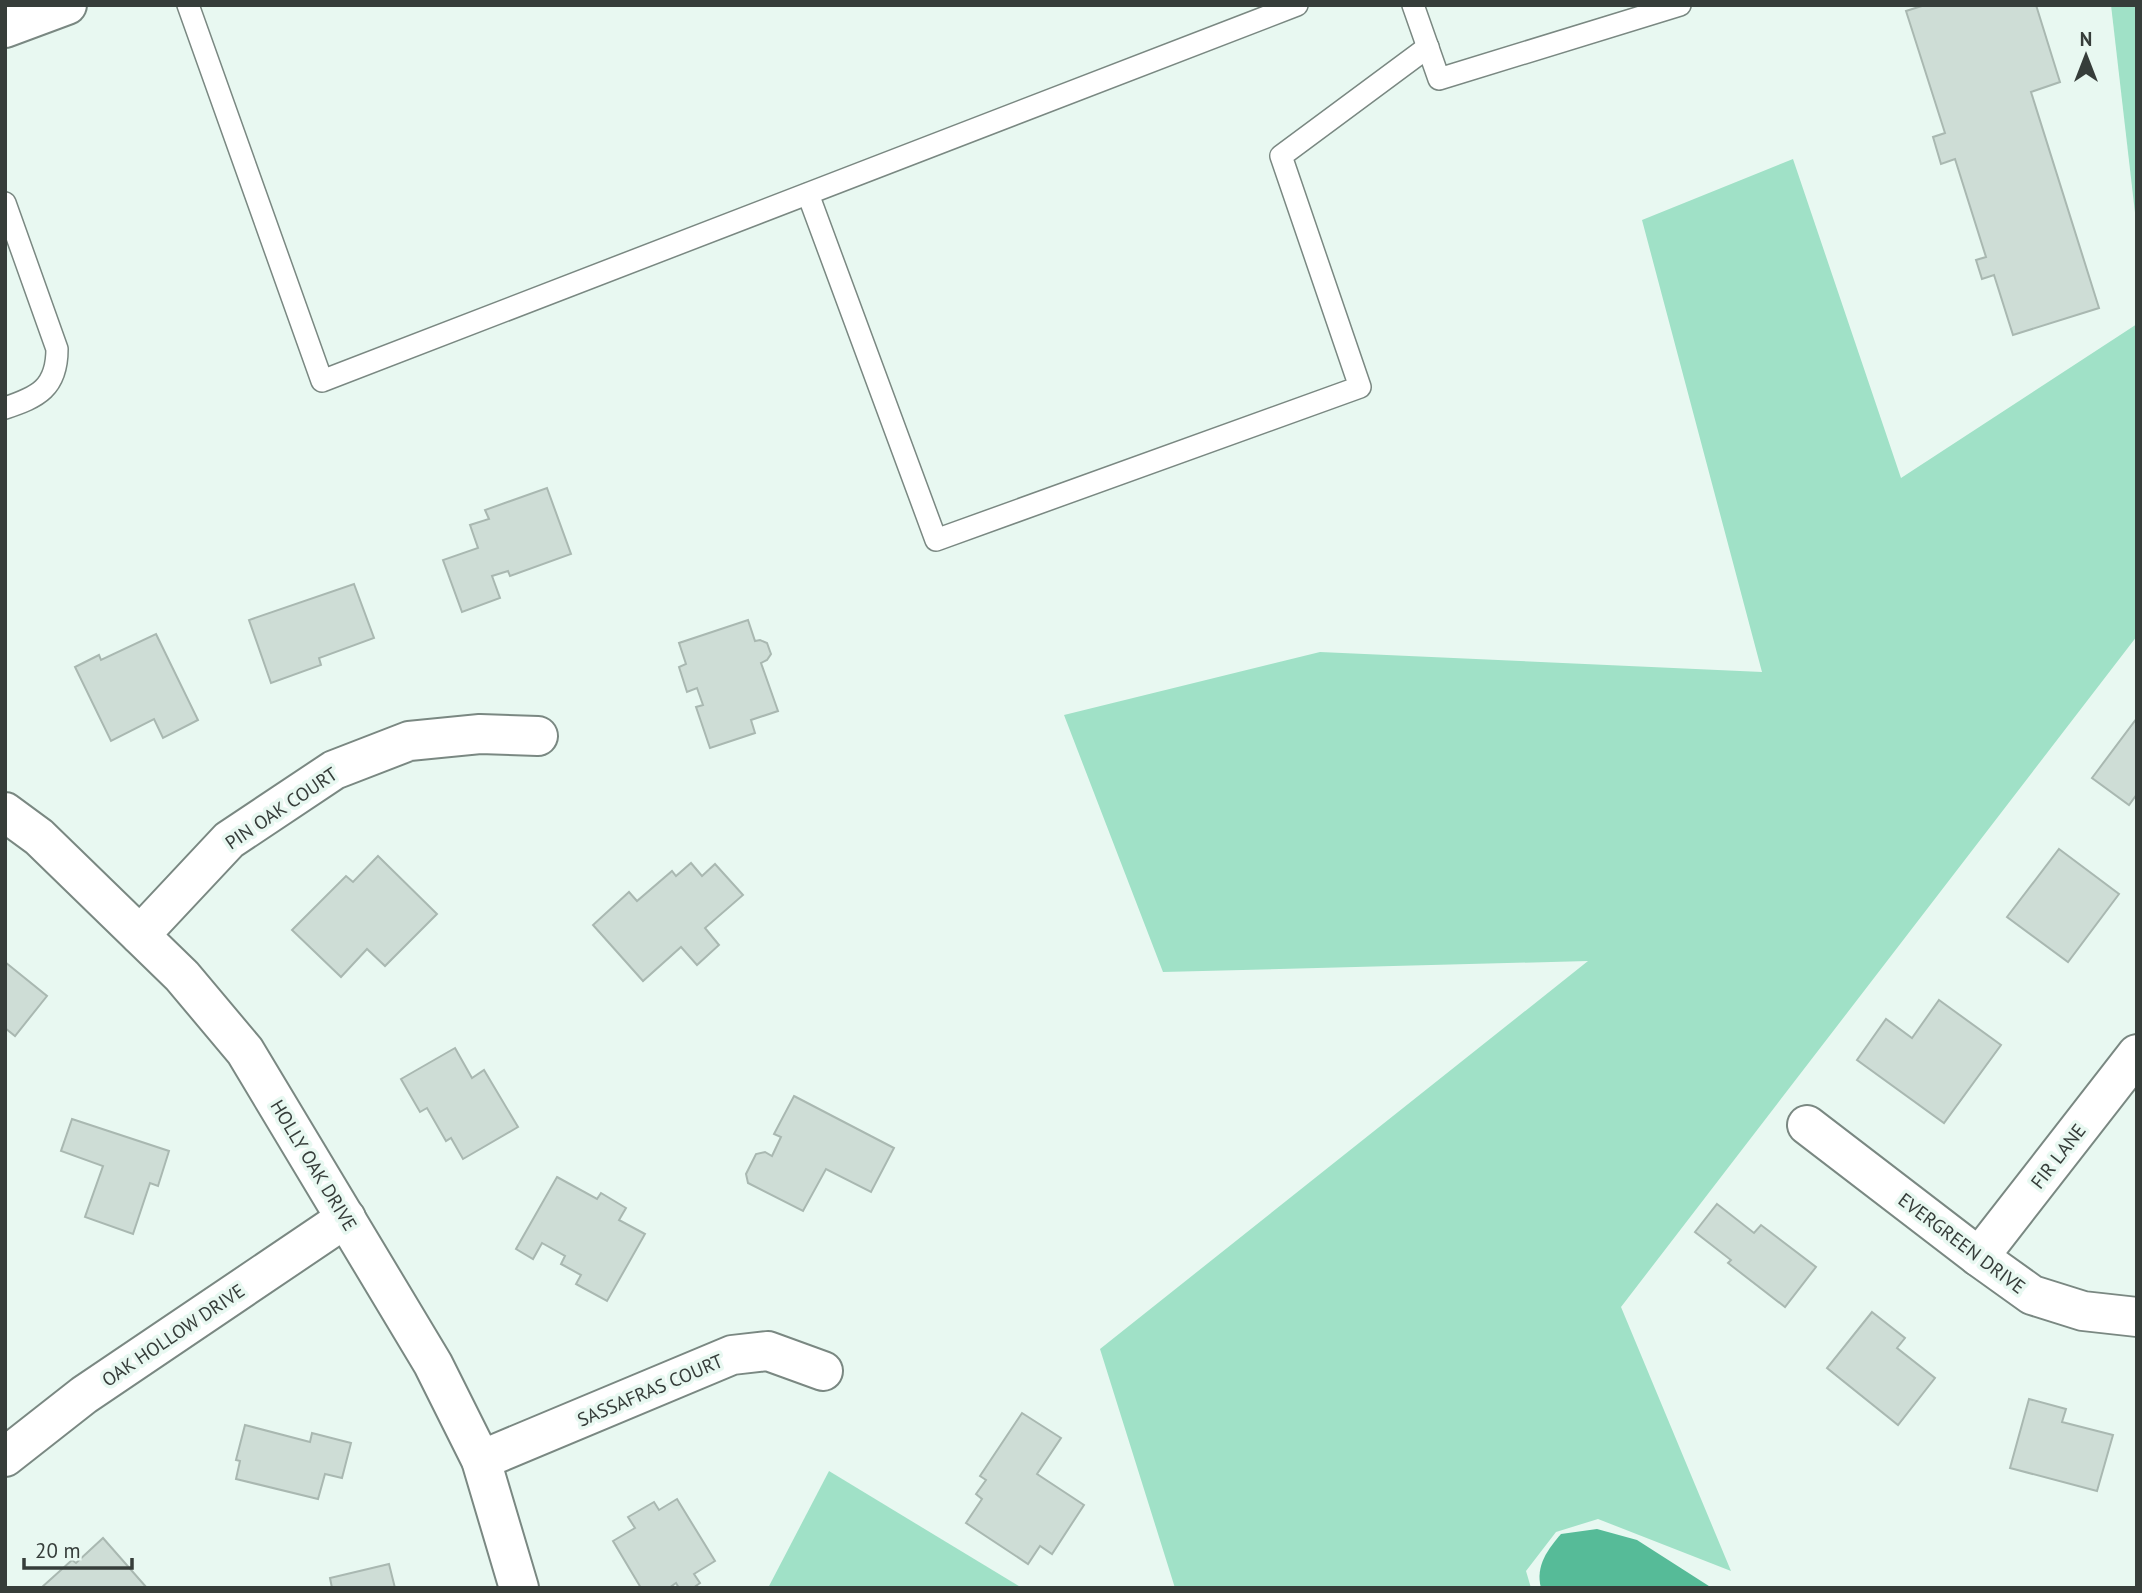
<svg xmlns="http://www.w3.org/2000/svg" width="2142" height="1593" viewBox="0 0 2142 1593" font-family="'PT Sans',sans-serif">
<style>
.green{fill:#a0e1c7}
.water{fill:#56bb98}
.building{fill:#ceddd6;stroke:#a9b8b1;stroke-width:2}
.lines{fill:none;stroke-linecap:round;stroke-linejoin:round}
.service-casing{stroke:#7a8882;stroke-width:24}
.minor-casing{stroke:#7a8882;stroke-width:42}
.service{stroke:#fff;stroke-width:21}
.minor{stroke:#fff;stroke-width:38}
.labels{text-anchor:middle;stroke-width:7;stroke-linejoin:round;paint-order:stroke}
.street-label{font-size:19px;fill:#363d3a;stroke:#e8f8f1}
</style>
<rect width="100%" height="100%" fill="#e8f8f1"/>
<!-- green -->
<g class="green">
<path d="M 2111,5 L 2137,5 L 2137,230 Z"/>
<path d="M 1793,159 L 1901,478 L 2137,324 L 2137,636 L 1621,1307 L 1731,1571 L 1598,1519 L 1556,1532 L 1526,1571 L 1531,1588 L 1175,1588 L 1100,1349 L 1588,961 L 1163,972 L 1064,715 L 1320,652 L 1762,672 L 1642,220 Z"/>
<path d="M 829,1471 L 1022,1588 L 768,1588 Z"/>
</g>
<!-- water -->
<path class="water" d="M 1597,1529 L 1637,1540 L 1712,1588 L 1541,1588 C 1535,1566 1548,1549 1561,1534 Z"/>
<!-- building -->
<g class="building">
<path d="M 1925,5 L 2036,5 L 2060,82 L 2031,92 L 2099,308 L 2013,335 L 1994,275 L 1982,279 L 1976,260 L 1986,257 L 1955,159 L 1941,164 L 1933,137 L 1945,133 L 1906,11 Z"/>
<path d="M 547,488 L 571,554 L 510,576 L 508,571 L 492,576 L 500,598 L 462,612 L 443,560 L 478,548 L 470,525 L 489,519 L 485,510 Z"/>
<path d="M 354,584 L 374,638 L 319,658 L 321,665 L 271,683 L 249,620 Z"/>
<path d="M 748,620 L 755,641 L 760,640 L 767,643 L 771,654 L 767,660 L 761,663 L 778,711 L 751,720 L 755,733 L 710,748 L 696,707 L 703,705 L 697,688 L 687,692 L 679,667 L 686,664 L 679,643 Z"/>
<path d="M 156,634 L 198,720 L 163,738 L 154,719 L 111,741 L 75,667 L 99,655 L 101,660 Z"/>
<path d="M 2137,718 L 2137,794 L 2129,805 L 2092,778 Z"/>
<path d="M 2059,849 L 2119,894 L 2068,962 L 2007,917 Z"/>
<path d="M 378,856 L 437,914 L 385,966 L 367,949 L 341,977 L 292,930 L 346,876 L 353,882 Z"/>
<path d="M 691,863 L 702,876 L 715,864 L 743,895 L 705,928 L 719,945 L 697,965 L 681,947 L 643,981 L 593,925 L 629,892 L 637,901 L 672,871 L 676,876 Z"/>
<path d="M 5,962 L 47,996 L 15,1036 L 5,1028 Z"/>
<path d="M 1939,1000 L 2001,1045 L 1944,1123 L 1857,1060 L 1886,1019 L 1912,1038 Z"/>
<path d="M 455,1048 L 472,1078 L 484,1070 L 518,1127 L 463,1159 L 451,1138 L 446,1141 L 427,1108 L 420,1112 L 401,1079 Z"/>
<path d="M 794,1096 L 894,1148 L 871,1192 L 826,1169 L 803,1211 L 748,1183 L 746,1174 L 756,1154 L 765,1152 L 772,1156 L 781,1137 L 774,1134 Z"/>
<path d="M 72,1119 L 169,1151 L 158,1186 L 150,1183 L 133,1234 L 85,1217 L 103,1166 L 61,1151 Z"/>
<path d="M 557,1177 L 597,1199 L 601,1193 L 626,1208 L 619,1220 L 645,1234 L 607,1301 L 576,1284 L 581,1275 L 561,1264 L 565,1256 L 542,1243 L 533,1259 L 516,1249 Z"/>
<path d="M 1717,1204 L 1754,1233 L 1761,1225 L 1816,1267 L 1785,1307 L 1728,1263 L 1731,1260 L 1695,1232 Z"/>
<path d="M 1872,1312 L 1905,1338 L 1897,1348 L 1935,1378 L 1898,1425 L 1827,1368 Z"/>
<path d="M 2029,1399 L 2066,1409 L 2062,1422 L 2113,1435 L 2097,1491 L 2010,1468 Z"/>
<path d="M 1022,1413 L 1061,1438 L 1037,1474 L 1084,1505 L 1052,1554 L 1040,1546 L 1028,1564 L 966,1523 L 982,1499 L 976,1494 L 986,1480 L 980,1476 Z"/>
<path d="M 245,1425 L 310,1442 L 312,1433 L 351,1443 L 342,1478 L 325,1474 L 318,1499 L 236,1479 L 240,1461 L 236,1460 Z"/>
<path d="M 677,1499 L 715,1561 L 694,1574 L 700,1583 L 693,1588 L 679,1588 L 676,1583 L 669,1588 L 641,1588 L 613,1541 L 635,1528 L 628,1517 L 654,1502 L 659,1510 Z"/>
<path d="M 103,1538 L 147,1588 L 41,1588 L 72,1560 L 76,1563 Z"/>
<path d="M 389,1564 L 395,1588 L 332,1588 L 330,1578 Z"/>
</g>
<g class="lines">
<!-- service casing -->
<g class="service-casing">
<g id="service">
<path d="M 188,5 L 322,381 L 1297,5"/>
<path d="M 1413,5 L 1439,79 L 1680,5"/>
<path d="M 808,194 L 936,540 L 1360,387 L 1281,156 L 1428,47"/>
<path d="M 5,203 L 57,349 C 57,388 38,397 5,408"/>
</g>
</g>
<!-- minor casing -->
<g class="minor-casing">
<g id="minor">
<path d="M 5,28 L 67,5"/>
<path d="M 5,812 L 39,837 L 182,976 L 245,1051 L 433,1364 L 481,1460 L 519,1588"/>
<path d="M 140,935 L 229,840 L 334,770 L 409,741 L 480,734 L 538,736"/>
<path d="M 1807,1125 L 1979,1257 L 2032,1295 L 2083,1311 L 2137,1317"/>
<path d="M 1979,1257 L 2137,1054"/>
<path d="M 5,1457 L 84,1395 L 346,1218"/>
<path d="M 481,1460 L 732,1355 L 768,1351 L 823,1371"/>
</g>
</g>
<!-- service -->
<use href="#service" class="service"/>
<!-- minor -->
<use href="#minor" class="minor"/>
</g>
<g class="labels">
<!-- street labels -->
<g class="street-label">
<text transform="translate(281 808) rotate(-34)" y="7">PIN OAK COURT</text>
<text transform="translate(2058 1156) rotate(-52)" y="7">FIR LANE</text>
<text transform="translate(314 1165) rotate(59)" y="7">HOLLY OAK DRIVE</text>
<text transform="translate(1962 1243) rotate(37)" y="7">EVERGREEN DRIVE</text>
<text transform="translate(173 1335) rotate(-34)" y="7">OAK HOLLOW DRIVE</text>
<text transform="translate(650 1390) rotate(-23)" y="7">SASSAFRAS COURT</text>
</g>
</g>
<!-- border -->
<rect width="2142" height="1593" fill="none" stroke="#363d3a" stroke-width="14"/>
<!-- north arrow -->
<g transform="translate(2086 56)" stroke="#e8f8f1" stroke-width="5" paint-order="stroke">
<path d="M0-5L12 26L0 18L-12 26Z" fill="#363d3a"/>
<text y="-10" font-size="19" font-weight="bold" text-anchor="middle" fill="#363d3a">N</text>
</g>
<!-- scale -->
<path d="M24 1558v10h108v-10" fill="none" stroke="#363d3a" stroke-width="3.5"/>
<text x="35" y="1558" font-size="21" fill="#363d3a" stroke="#e8f8f1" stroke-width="5" paint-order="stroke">20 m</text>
</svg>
